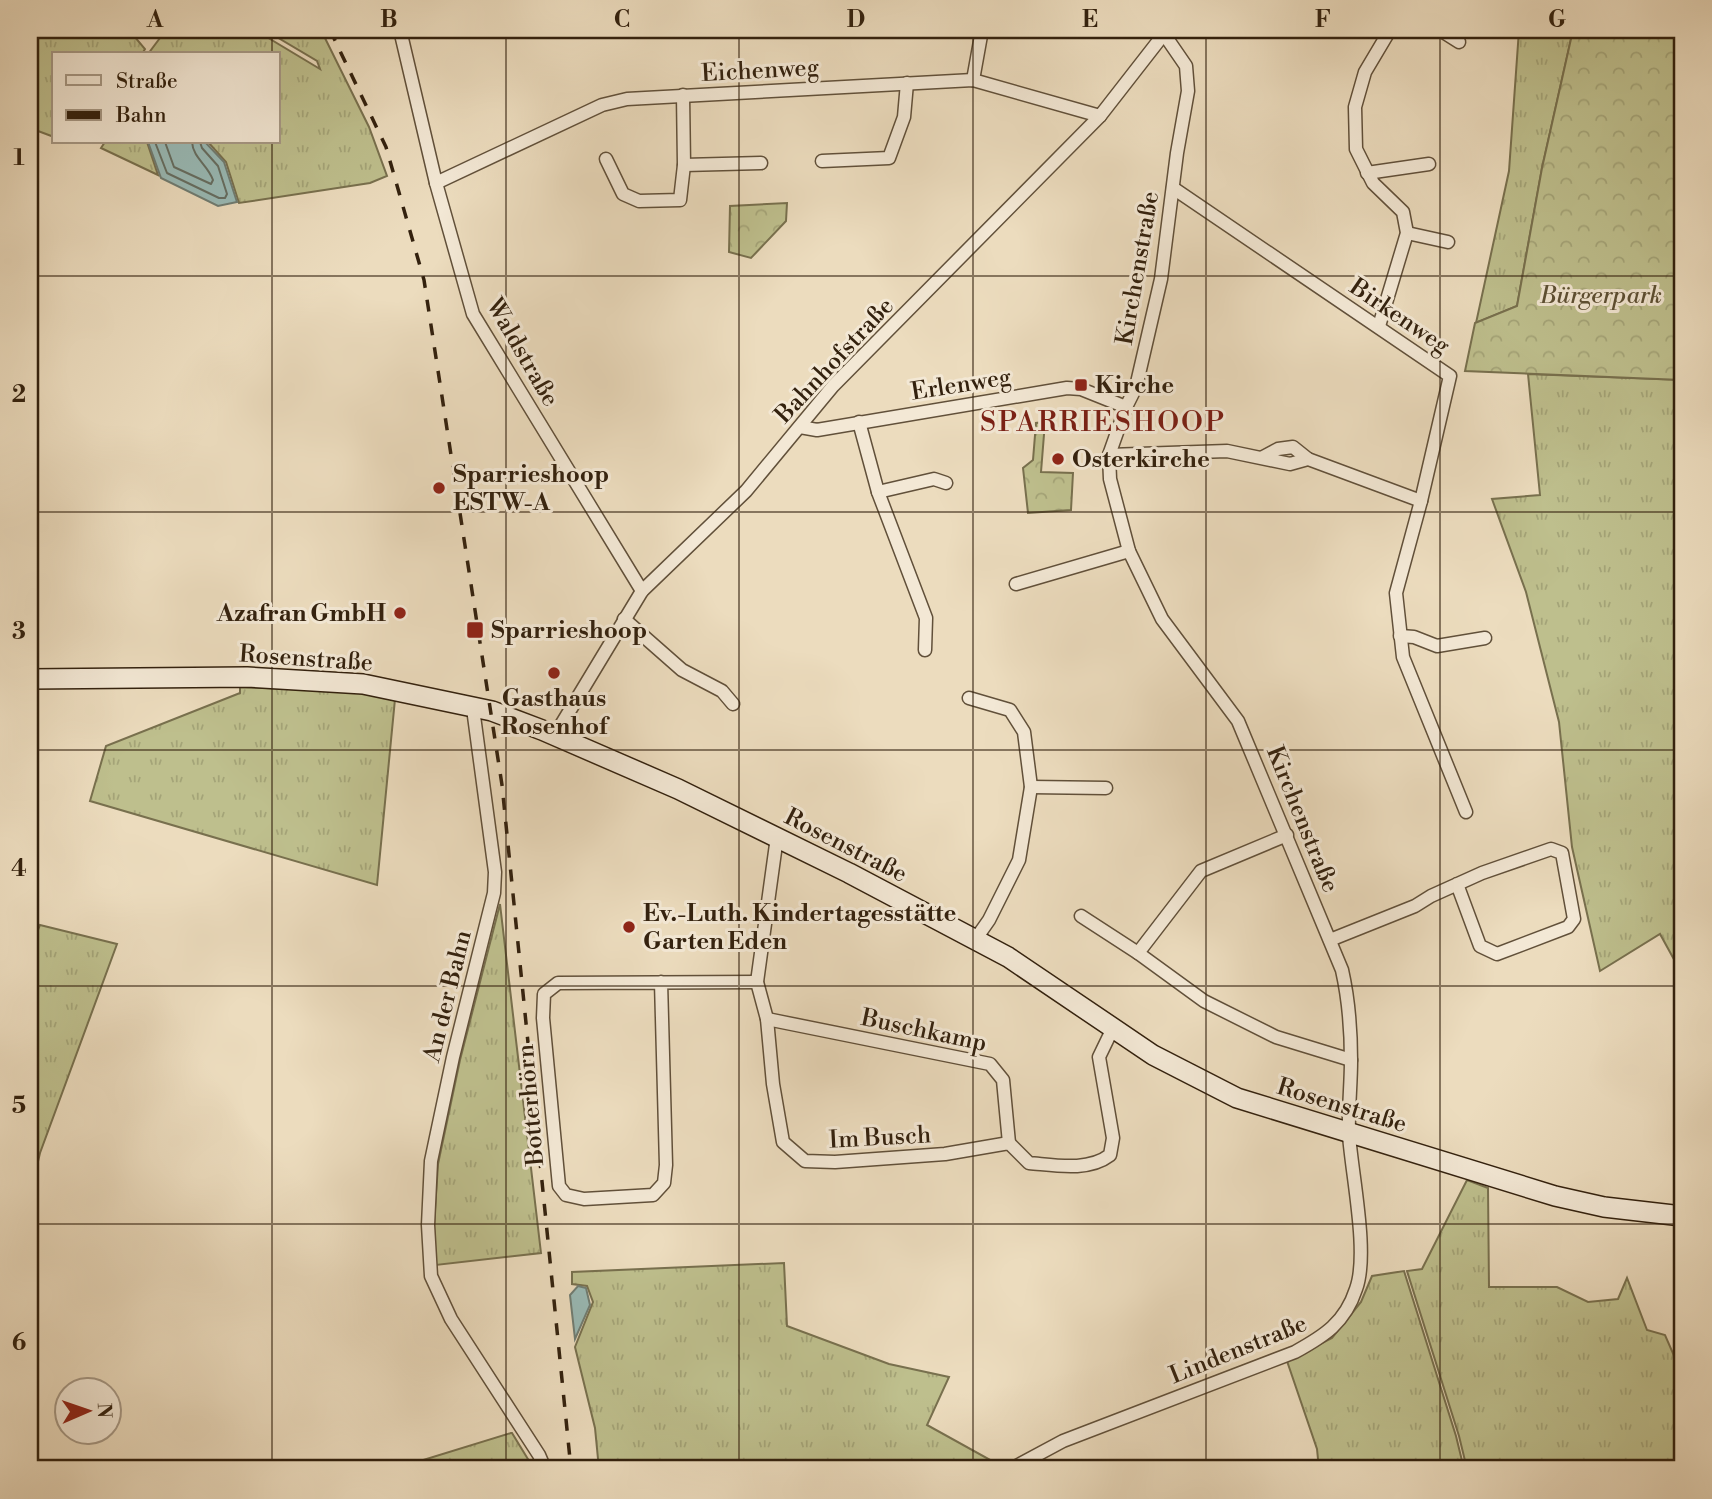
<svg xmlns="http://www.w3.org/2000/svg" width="1712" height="1499" viewBox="0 0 1712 1499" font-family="'Libre Bodoni',serif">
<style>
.grass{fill:url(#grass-tufts);stroke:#78704e;stroke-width:2}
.forest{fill:url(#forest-crowns);stroke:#78704e;stroke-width:2}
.water{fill:#99bab6;stroke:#707d73;stroke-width:2}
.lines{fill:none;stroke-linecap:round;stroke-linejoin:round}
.shore{stroke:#666e62;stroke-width:2}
.minor-casing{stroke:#61503a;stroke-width:15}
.secondary-casing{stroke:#33210e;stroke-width:22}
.minor{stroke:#f3e8d5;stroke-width:12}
.secondary{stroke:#f3e8d5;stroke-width:19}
.rail{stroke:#33210e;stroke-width:3.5;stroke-dasharray:12 12;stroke-linecap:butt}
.grid{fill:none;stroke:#33210e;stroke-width:2;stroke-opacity:0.55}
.poi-dot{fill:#8f2418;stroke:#f3e8d5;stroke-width:2.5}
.labels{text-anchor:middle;stroke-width:6;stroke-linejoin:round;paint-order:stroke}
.street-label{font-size:24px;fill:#33210e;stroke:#f3e8d5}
.park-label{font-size:24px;font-style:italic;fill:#5d5034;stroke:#f3e8d5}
.poi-label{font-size:24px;font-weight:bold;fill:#33210e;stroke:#f3e8d5;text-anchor:start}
.quarter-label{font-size:28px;letter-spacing:2px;fill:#7a1f14;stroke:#f3e8d5}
.neatline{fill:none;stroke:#33210e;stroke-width:2.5}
.grid-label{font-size:23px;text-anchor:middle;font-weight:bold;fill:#33210e}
</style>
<defs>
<pattern id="grass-tufts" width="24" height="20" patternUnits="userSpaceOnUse" patternTransform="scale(1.75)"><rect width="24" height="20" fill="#bebf8d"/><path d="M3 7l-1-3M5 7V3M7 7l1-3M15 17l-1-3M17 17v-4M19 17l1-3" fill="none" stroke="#a4a478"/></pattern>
<pattern id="forest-crowns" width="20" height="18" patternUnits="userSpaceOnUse" patternTransform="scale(1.75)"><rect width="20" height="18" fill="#bebf8d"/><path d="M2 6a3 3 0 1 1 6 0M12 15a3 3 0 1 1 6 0" fill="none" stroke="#a4a478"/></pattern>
</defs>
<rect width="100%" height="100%" fill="#ecdcbe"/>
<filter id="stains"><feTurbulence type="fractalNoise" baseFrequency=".00286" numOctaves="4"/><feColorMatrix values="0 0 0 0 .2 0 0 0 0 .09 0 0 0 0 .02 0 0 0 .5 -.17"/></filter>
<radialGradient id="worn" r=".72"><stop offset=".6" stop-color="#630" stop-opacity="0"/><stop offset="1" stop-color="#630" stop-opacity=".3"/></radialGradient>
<!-- grass -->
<g class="grass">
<path d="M 30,30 L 129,30 L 145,49 L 142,54 L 54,54 L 54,137 L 30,128 Z"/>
<path d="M 166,30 L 255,30 L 320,69 L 317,61 L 265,30 L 321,30 L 369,127 L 387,176 L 370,183 L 239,203 L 226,162 L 208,142 L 278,142 L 278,54 L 148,54 Z"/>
<path d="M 1519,30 L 1573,30 L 1542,168 L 1517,306 L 1476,323 L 1509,171 Z"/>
<path d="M 105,142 L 147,142 L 158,175 L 101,148 Z"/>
<path d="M 1528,374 L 1682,380 L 1682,974 L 1660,934 L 1600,971 L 1572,847 L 1559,722 L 1526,592 L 1492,499 L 1540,495 Z"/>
<path d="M 240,687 L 360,692 L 395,699 L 377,885 L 90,801 L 106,746 L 240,693 Z"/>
<path d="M 500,904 L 541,1253 L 436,1265 L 434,1226 L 438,1164 L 460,1060 Z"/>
<path d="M 40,925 L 117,944 L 40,1153 L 30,1195 L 30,950 Z"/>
<path d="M 1467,1180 L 1488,1188 L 1489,1287 L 1557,1287 L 1588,1302 L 1618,1299 L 1627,1278 L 1647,1330 L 1665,1335 L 1682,1374 L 1682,1469 L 1467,1469 L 1459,1436 L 1407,1271 L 1422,1269 Z"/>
<path d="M 784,1263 L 787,1326 L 889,1364 L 949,1377 L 927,1425 L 1003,1467 L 992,1469 L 599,1469 L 595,1428 L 575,1347 L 593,1302 L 587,1286 L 572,1284 L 572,1272 Z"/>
<path d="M 1404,1271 L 1456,1436 L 1464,1469 L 1319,1469 L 1317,1449 L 1287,1361 L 1332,1338 L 1361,1302 L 1372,1276 Z"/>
<path d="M 512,1433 L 534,1469 L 394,1469 L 511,1433 Z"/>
</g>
<!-- forest -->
<g class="forest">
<path d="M 1573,30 L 1682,30 L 1682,380 L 1465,371 L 1475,323 L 1517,306 L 1542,168 Z"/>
<path d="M 787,203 L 786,221 L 751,258 L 729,252 L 730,206 Z"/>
<path d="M 1045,422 L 1041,472 L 1073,473 L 1071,510 L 1028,513 L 1023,468 L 1033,460 L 1036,423 Z"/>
</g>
<!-- water -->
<g class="water">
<path d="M 148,142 L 205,142 L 224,162 L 237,202 L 218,206 L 161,178 Z"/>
<path d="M 578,1286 L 586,1288 L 590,1305 L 575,1339 L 570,1295 Z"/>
</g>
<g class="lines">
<!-- shore -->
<g class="shore">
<path d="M 155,142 L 167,173 L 219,198 L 225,198 L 227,194 L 218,166 L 202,148 L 200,142"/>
<path d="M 165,142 L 174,167 L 211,184 L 213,180 C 208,165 193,158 192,142"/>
</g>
<!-- minor casing -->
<g class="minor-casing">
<g id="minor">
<path d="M 400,30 L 436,183 L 473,314 L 642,591"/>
<path d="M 1440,30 L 1459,42"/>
<path d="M 973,80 L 982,30"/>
<path d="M 606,159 L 623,194 L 639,201 L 680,200 L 684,165 L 683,95"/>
<path d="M 822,161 L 889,158 L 904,117 L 907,83"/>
<path d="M 684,165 L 761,163"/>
<path d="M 1367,173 L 1429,164"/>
<path d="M 436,183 L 602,105 L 627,99 L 973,80 L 1100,116"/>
<path d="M 1173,188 L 1450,376 L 1421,501 L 1396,593 L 1403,657 L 1466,812"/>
<path d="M 1407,233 L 1448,242"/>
<path d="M 1379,326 L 1407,233 L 1403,212 L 1373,183 L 1356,149 L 1355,107 L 1365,72 L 1390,30"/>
<path d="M 859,422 L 878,492 L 926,618 L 925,650"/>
<path d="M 800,427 L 817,430 L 1067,388 L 1081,389 L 1126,407"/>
<path d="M 1109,455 L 1227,451 L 1290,464 L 1308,459 L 1421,501"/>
<path d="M 1263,457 L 1278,449 L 1293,447 L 1308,459"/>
<path d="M 878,492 L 934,479 L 946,483"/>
<path d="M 1016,584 L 1129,551"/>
<path d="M 624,619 L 682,670 L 722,691 L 733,704"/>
<path d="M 1400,636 L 1414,637 L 1437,646 L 1485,638"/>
<path d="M 969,698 L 1010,710 L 1024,732 L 1031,787 L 1019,860 L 989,920 L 975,940"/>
<path d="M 475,706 L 474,716 L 495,872 L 494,893 L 453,1057 L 431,1161 L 428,1225 L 431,1276 L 451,1319 L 539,1455 L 545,1469"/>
<path d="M 555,735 L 642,591 L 746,491 L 833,386 L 1100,116 L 1167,30"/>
<path d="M 1031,787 L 1106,788"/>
<path d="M 1287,835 L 1201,871 L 1138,953 L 1204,1001 L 1276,1037 L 1351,1060"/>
<path d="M 777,837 L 757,982 L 767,1019 L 773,1084 L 783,1142 L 805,1161 L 835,1162 L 945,1154 L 1009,1143 L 1029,1163 C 1054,1165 1088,1172 1110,1155 L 1113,1138 L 1099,1057 L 1113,1028"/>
<path d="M 1081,916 L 1138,953"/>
<path d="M 1330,940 L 1415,906 L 1431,896 L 1482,873 L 1551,849 L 1562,853 L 1574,919 L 1568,927 L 1497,954 L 1480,946 L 1457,884"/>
<path d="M 661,982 L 666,1165 L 664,1183 L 653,1195 L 584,1199 L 566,1195 L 559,1186 L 543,1018 L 544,994 L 558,983 L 757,982"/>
<path d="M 767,1019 L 990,1064 L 1003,1080 L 1009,1143"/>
<path d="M 1011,1469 L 1063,1441 L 1295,1352 C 1324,1336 1345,1323 1356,1289 C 1369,1254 1352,1176 1349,1135 C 1348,1111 1351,1085 1351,1061 C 1351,1030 1349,1001 1342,970 L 1238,721 L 1162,619 L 1129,551 L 1110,479 L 1109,455 L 1126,407 L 1136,387 L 1161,279 L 1177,153 L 1188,91 L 1186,66 L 1164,34"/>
</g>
</g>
<!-- secondary casing -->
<g class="secondary-casing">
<path id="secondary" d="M 30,679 L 247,677 L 363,684 L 492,711 L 542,730 L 678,789 L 849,873 L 1008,957 L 1153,1055 L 1237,1098 L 1555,1196 L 1604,1207 L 1682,1216"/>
</g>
<!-- minor -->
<use href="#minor" class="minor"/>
<!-- secondary -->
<use href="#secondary" class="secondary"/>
<!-- rail -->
<path class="rail" d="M 330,30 L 386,147 L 424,280 L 502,785 L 571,1469"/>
</g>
<!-- grid -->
<path class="grid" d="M 272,30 L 272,54M 506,30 L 506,1469M 739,30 L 739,1469M 973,30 L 973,1469M 1206,30 L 1206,1469M 1440,30 L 1440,1469M 272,142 L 272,1469M 30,276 L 1682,276M 30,512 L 1682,512M 30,750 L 1682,750M 30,986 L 1682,986M 30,1224 L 1682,1224"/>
<!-- markers -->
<g class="poi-dot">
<rect x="1074" y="378" width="14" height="14" rx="3.5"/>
<circle cx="1058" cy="459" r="7"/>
<circle cx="439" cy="488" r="7"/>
<circle cx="400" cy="613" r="7"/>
<rect x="466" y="621" width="18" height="18" rx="3.5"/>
<circle cx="554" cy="673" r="7"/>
<circle cx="629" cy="927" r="7"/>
</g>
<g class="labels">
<!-- street labels -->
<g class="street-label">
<text transform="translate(760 70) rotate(-3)" y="8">Eichenweg</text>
<text transform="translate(1137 268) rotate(-80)" y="8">Kirchenstraße</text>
<text transform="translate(1400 316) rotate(34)" y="8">Birkenweg</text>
<text transform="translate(523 352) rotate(60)" y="8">Waldstraße</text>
<text transform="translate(834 360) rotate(-47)" y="8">Bahnhofstraße</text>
<text transform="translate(961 384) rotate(-9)" y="8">Erlenweg</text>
<text transform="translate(306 658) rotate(4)" y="8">Rosenstraße</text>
<text transform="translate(1303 819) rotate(68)" y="8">Kirchenstraße</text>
<text transform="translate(846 845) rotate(27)" y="8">Rosenstraße</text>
<text transform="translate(447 996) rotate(-76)" y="8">An der Bahn</text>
<text transform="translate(924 1030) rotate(12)" y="8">Buschkamp</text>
<text transform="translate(530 1105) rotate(-95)" y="8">Botterhörn</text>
<text transform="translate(1342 1105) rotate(17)" y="8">Rosenstraße</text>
<text transform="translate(880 1137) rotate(-3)" y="8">Im Busch</text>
<text transform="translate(1238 1349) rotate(-22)" y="8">Lindenstraße</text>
</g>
<!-- park labels -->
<g class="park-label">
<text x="1601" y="303">Bürgerpark</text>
</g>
<!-- poi labels -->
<g class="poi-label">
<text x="1095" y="393">Kirche</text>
<text x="1072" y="467">Osterkirche</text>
<text x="453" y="482">Sparrieshoop<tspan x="453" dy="28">ESTW-A</tspan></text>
<text x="386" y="621" text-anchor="end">Azafran GmbH</text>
<text x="491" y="638">Sparrieshoop</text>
<text x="554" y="706" text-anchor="middle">Gasthaus<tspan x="554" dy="28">Rosenhof</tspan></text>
<text x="643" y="921">Ev.-Luth. Kindertagesstätte<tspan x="643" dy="28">Garten Eden</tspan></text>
</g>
<!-- quarter labels -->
<g class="quarter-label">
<text x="1103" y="431">SPARRIESHOOP</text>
</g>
</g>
<!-- margin -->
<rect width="1712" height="1499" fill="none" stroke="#ecdcbe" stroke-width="77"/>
<!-- legend -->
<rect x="52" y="52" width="228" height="91" fill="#f3e8d5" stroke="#a69885" stroke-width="2"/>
<rect x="66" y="75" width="35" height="10" fill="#f3e8d5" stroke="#a69885" stroke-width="2"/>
<text x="116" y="88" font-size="21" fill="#33210e">Straße</text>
<rect x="66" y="110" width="35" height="10" fill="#33210e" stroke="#a69885" stroke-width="2"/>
<text x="116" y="122" font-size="21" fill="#33210e">Bahn</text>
<!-- north arrow -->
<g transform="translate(88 1411) rotate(88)"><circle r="33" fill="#f3e8d5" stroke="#a69885" stroke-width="2"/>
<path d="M0-5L12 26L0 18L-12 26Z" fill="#8f2418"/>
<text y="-10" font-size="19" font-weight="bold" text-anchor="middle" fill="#33210e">N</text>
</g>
<rect x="38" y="38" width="1636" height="1422" class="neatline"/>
<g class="grid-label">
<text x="155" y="27">A</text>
<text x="389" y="27">B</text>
<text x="622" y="27">C</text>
<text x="856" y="27">D</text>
<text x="1090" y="27">E</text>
<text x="1323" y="27">F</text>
<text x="1557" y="27">G</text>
<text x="19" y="165">1</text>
<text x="19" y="402">2</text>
<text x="19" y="639">3</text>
<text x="19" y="876">4</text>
<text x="19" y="1113">5</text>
<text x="19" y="1350">6</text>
</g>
<rect width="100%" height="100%" filter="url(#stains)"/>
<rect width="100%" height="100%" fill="url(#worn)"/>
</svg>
